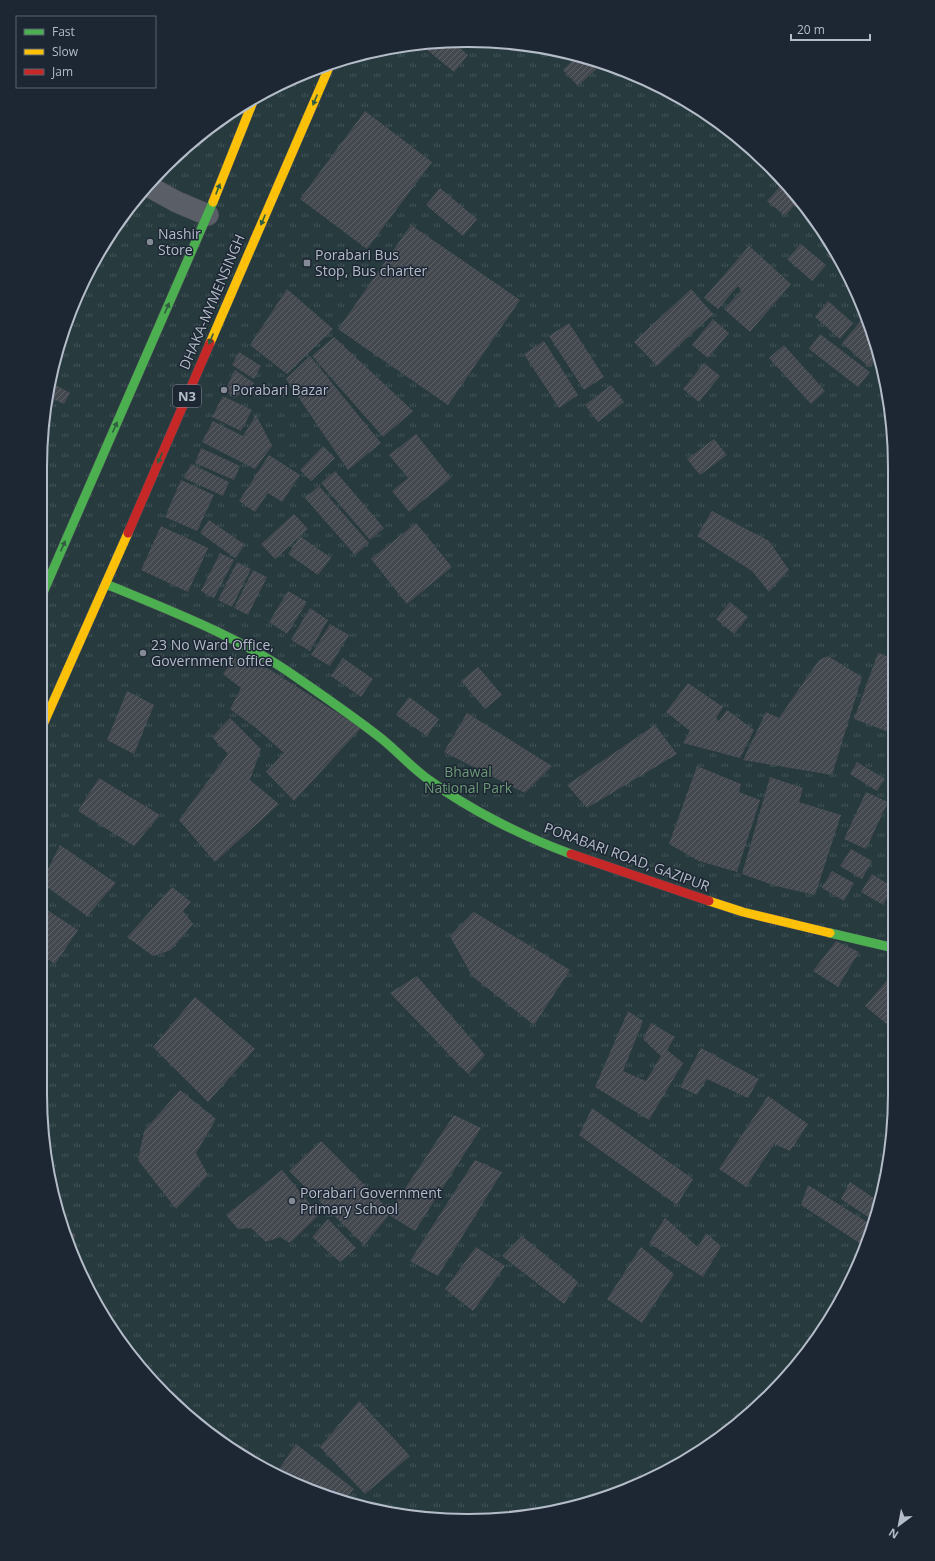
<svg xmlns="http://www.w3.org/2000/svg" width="935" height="1561" viewBox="0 0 935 1561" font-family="'Open Sans',sans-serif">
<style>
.park{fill:url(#park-tufts)}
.building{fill:url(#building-hatch)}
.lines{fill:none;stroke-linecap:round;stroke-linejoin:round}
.street-casing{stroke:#484c53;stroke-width:22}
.fast-casing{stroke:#484c53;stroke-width:10}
.slow-casing{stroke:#484c53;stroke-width:10}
.jam-casing{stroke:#484c53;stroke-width:10}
.street{stroke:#5a5e66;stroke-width:21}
.fast{stroke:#4caf50;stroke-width:9}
.slow{stroke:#ffc107;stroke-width:9}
.jam{stroke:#c62828;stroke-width:9}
.oneway{fill:#305d3f}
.poi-dot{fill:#848b96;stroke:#1d2633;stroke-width:1.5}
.labels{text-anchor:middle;stroke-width:3;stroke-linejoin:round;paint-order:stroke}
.shield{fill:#1d2633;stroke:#878f9c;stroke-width:1}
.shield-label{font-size:13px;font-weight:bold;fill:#b4bcc9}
.poi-label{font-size:14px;fill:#b4bcc9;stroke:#1d2633;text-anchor:start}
.street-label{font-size:14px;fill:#b4bcc9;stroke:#1d2633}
.park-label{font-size:14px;fill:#6b9a76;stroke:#1d2633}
.rim{fill:none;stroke:#b4bcc9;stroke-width:2}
</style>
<defs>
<pattern id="park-tufts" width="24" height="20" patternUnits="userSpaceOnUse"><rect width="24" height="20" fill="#273a3e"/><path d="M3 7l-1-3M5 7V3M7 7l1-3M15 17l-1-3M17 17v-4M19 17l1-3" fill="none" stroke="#445559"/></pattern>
<pattern id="building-hatch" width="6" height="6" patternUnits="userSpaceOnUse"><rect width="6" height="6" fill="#444950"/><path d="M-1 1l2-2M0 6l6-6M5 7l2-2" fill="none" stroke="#5d6168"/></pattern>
</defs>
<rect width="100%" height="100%" fill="#2a3038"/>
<!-- park -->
<path class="park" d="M 468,40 L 551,48 L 631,73 L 705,112 L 789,185 L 838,254 L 880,357 L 894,439 L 894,1122 L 872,1231 L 823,1331 L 770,1396 L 728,1433 L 657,1477 L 605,1498 L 524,1517 L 467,1521 L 384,1513 L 330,1498 L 230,1449 L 165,1396 L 128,1354 L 84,1283 L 63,1231 L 44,1150 L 41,439 L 63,330 L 112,230 L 165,165 L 230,112 L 304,72 L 384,48 Z"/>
<!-- building -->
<g class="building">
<path d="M 452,42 L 468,55 L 454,72 L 421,45 Z"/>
<path d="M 577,56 L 602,64 L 578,86 L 563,70 Z"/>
<path d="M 365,111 L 432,162 L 367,249 L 300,199 Z"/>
<path d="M 784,182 L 799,200 L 785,216 L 767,201 Z"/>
<path d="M 440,188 L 477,219 L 463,236 L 426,205 Z"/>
<path d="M 411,225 L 520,300 L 448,405 L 338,329 Z"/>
<path d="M 801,244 L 826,265 L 812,281 L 787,259 Z"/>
<path d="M 749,246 L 791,284 L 750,332 L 724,309 L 741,291 L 738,286 L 718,309 L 704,298 Z"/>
<path d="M 833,247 L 838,254 L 844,269 L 843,270 L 826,255 Z"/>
<path d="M 287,289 L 333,329 L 287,374 L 250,345 Z"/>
<path d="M 691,289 L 713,314 L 657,366 L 634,342 Z"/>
<path d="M 828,301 L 853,323 L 840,339 L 815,317 Z"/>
<path d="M 864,317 L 880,355 L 869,367 L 842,343 Z"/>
<path d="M 713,319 L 729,333 L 708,358 L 692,345 Z"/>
<path d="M 569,323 L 604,377 L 584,390 L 549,336 Z"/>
<path d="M 820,334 L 870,372 L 858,387 L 809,349 Z"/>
<path d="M 334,337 L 413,411 L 383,437 L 312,356 Z"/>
<path d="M 544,341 L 578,395 L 559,408 L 524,354 Z"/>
<path d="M 784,345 L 825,391 L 811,404 L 769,358 Z"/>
<path d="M 239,352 L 261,366 L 254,379 L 232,365 Z"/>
<path d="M 310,356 L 381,443 L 348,470 L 286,379 Z"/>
<path d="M 704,363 L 720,376 L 699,402 L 683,389 Z"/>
<path d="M 235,370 L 254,383 L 235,398 L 225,391 Z"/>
<path d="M 52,383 L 70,393 L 64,404 L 55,400 L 48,411 L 47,410 Z"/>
<path d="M 611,385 L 624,402 L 598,422 L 585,405 Z"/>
<path d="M 223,396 L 252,410 L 241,431 L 212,417 Z"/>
<path d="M 256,415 L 272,446 L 255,469 L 202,442 L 213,421 L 243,436 Z"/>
<path d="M 416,434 L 451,478 L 409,512 L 392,491 L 408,478 L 389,455 Z"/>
<path d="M 714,439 L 727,455 L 700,475 L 687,459 Z"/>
<path d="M 323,446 L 335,458 L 311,481 L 300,470 Z"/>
<path d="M 201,448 L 240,466 L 234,480 L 195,463 Z"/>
<path d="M 269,455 L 300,475 L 282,502 L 268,493 L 255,512 L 239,501 Z"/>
<path d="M 191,464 L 229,482 L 223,496 L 184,478 Z"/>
<path d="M 335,471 L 384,528 L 370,540 L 321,483 Z"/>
<path d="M 181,480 L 214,495 L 197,531 L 165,517 Z"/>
<path d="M 319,486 L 369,543 L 355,555 L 305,498 Z"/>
<path d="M 712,511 L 769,541 L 789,570 L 769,592 L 752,571 L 697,536 Z"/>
<path d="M 294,514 L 308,529 L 275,559 L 261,544 Z"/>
<path d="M 209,520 L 245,545 L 235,558 L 200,533 Z"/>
<path d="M 416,523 L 452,567 L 407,604 L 371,559 Z"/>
<path d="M 161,526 L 208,548 L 188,592 L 141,570 Z"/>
<path d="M 300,536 L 331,558 L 318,575 L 288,554 Z"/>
<path d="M 220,553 L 234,560 L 214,598 L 201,591 Z"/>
<path d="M 237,562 L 251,569 L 232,607 L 218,600 Z"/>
<path d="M 253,570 L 267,577 L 248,615 L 234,608 Z"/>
<path d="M 288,591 L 307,602 L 287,634 L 269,622 Z"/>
<path d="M 730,602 L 748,617 L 734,634 L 716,619 Z"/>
<path d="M 310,608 L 328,620 L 310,651 L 291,640 Z"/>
<path d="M 330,624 L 349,635 L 330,666 L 311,655 Z"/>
<path d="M 878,653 L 894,659 L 894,734 L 854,719 Z"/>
<path d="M 828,656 L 862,677 L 832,775 L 743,760 L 766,712 L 779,718 L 819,660 Z"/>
<path d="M 234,658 L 269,669 L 361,728 L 294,801 L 266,772 L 284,753 L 256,728 L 230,709 L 241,688 L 223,674 Z"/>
<path d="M 343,658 L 373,679 L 361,697 L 331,676 Z"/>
<path d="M 478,667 L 502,695 L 485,709 L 461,681 Z"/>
<path d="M 688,683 L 723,707 L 716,718 L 719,721 L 727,710 L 754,730 L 740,758 L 683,743 L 690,731 L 666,712 Z"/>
<path d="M 127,691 L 154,705 L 134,754 L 107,740 Z"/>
<path d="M 409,697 L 439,719 L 427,736 L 396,715 Z"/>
<path d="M 467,713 L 552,766 L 525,793 L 444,752 Z"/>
<path d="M 230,718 L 261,749 L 250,780 L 279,804 L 215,862 L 179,820 L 228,754 L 212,737 Z"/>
<path d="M 655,725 L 677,754 L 587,808 L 567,785 Z"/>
<path d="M 857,762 L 885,779 L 877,791 L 850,774 Z"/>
<path d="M 697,766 L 741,784 L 739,792 L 760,800 L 737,872 L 699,861 L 669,844 Z"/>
<path d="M 770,777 L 803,788 L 799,802 L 841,815 L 815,895 L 776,886 L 742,874 Z"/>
<path d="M 99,778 L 160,815 L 134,846 L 78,811 Z"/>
<path d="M 866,792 L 888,802 L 866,849 L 844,839 Z"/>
<path d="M 894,817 L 894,826 L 890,824 Z"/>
<path d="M 60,845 L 116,883 L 87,916 L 43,884 L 43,879 Z"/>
<path d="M 851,849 L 872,861 L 862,879 L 840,866 Z"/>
<path d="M 832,871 L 854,883 L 844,901 L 822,888 Z"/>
<path d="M 872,874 L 893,887 L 883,905 L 861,892 Z"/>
<path d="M 172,887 L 191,902 L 183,911 L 193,924 L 171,950 L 153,956 L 127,937 Z"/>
<path d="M 44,908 L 78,930 L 55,964 L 43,956 L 43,910 Z"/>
<path d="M 474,912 L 570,970 L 534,1025 L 472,976 L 450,936 Z"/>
<path d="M 836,941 L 859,952 L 838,987 L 813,971 Z"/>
<path d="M 894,972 L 894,1030 L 865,1006 Z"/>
<path d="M 417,976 L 485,1055 L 468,1074 L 390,993 Z"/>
<path d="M 195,997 L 255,1049 L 208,1102 L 153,1047 Z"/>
<path d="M 628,1011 L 643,1021 L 623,1071 L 646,1081 L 661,1056 L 643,1039 L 651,1023 L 675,1037 L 667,1050 L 683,1063 L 649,1120 L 595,1087 Z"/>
<path d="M 701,1048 L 759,1079 L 748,1098 L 707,1079 L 697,1095 L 680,1087 Z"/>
<path d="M 180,1090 L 216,1119 L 196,1153 L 208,1175 L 176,1209 L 138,1160 L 144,1131 Z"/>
<path d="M 768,1096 L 808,1124 L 790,1151 L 774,1144 L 746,1187 L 719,1169 Z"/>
<path d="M 592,1108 L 693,1179 L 677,1205 L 579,1135 Z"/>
<path d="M 454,1115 L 481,1128 L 415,1231 L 389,1215 L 364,1245 L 289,1171 L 321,1141 L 390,1211 Z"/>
<path d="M 475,1160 L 502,1172 L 438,1276 L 410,1261 Z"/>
<path d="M 282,1170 L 319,1215 L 290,1243 L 280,1237 L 266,1242 L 251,1228 L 238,1229 L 226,1215 Z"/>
<path d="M 850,1182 L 878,1201 L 874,1221 L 841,1199 Z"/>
<path d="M 808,1185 L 870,1224 L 861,1244 L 801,1205 Z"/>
<path d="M 665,1218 L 698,1247 L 706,1233 L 721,1246 L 703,1277 L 649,1243 Z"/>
<path d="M 328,1219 L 356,1248 L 340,1262 L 312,1237 Z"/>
<path d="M 62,1227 L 76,1235 L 70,1249 L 63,1231 Z"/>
<path d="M 522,1236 L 578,1282 L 564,1304 L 502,1256 Z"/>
<path d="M 476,1247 L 505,1266 L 473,1311 L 445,1289 Z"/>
<path d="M 641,1247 L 674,1274 L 642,1323 L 607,1299 Z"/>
<path d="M 359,1401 L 410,1456 L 365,1494 L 320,1447 Z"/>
<path d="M 296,1444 L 354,1489 L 343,1502 L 330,1498 L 277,1472 Z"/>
</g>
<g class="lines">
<!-- street casing -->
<g class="street-casing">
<path id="street" d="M 148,186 L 177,202 L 208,215"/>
</g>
<!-- fast casing -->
<g class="fast-casing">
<g id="fast">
<path d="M 106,584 C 171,611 238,636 296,677 C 325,697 354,717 382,739 C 398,752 412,768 429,780 C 470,810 524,837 571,854"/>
<path d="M 42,595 L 213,202"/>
<path d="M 830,933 L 894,948"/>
</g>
</g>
<!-- slow casing -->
<g class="slow-casing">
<g id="slow">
<path d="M 213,202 L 254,99"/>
<path d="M 210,343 L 330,65"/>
<path d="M 42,727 L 128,533"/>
<path d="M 709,901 L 743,912 L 830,933"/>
</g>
</g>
<!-- jam casing -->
<g class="jam-casing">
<g id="jam">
<path d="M 128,533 L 210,343"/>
<path d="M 571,854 L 709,901"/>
</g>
</g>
<!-- street -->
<use href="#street" class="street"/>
<!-- fast -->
<use href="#fast" class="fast"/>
<!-- slow -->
<use href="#slow" class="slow"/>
<!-- jam -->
<use href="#jam" class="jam"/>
</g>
<!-- one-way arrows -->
<defs><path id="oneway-solid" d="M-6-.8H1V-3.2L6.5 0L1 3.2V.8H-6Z"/></defs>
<g class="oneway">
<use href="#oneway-solid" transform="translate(315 100) rotate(113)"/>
<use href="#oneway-solid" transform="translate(218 189) rotate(-68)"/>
<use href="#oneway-solid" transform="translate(263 220) rotate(113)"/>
<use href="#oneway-solid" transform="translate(167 308) rotate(-66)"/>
<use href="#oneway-solid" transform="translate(211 339) rotate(113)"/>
<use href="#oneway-solid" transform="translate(115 427) rotate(-66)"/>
<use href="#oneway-solid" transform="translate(160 458) rotate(113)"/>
<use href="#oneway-solid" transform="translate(63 546) rotate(-66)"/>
</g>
<!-- markers -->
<g class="poi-dot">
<circle cx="150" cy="242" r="4"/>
<rect x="303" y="259" width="8" height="8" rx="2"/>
<circle cx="224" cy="390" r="4"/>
<circle cx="143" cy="653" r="4"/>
<circle cx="292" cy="1201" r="4"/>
</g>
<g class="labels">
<!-- shield labels -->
<rect class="shield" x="173" y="385" width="28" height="22" rx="3"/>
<g class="shield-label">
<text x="187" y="401">N3</text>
</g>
<!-- poi labels -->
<g class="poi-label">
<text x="158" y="239">Nashir<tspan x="158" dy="16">Store</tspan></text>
<text x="315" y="260">Porabari Bus<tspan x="315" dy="16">Stop, Bus charter</tspan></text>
<text x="232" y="395">Porabari Bazar</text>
<text x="151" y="650">23 No Ward Office,<tspan x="151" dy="16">Government office</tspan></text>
<text x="300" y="1198">Porabari Government<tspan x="300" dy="16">Primary School</tspan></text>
</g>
<!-- street labels -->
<g class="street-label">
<text transform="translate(212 302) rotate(-67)" y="5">DHAKA-MYMENSINGH</text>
<text transform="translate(627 857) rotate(20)" y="5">PORABARI ROAD, GAZIPUR</text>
</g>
<!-- park labels -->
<g class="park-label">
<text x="468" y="777">Bhawal<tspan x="468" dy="16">National Park</tspan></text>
</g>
</g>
<!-- crop -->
<path d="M0 0H935V1561H0ZM467 47H468A420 420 0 0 1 888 467V1094A420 420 0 0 1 468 1514H467A420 420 0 0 1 47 1094V467A420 420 0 0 1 467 47Z" fill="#1d2633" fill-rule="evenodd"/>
<path class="rim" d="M467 47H468A420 420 0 0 1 888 467V1094A420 420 0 0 1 468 1514H467A420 420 0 0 1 47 1094V467A420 420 0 0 1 467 47Z"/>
<!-- legend -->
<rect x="16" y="16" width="140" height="72" fill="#1d2633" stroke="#59626f"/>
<rect x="24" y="29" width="20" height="6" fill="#4caf50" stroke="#59626f"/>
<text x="52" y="36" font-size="12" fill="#b4bcc9">Fast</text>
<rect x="24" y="49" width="20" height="6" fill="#ffc107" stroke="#59626f"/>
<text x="52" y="56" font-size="12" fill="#b4bcc9">Slow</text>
<rect x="24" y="69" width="20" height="6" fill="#c62828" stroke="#59626f"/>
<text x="52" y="76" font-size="12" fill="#b4bcc9">Jam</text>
<!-- north arrow -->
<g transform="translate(899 1525) rotate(212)" stroke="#1d2633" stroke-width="3" paint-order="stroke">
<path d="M0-3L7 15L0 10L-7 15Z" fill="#b4bcc9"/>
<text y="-6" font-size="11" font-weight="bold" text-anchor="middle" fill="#b4bcc9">N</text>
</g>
<!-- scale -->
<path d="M791 34v6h79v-6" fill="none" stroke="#b4bcc9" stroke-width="2"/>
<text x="797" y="34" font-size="12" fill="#b4bcc9" stroke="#1d2633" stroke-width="3" paint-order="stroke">20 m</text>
</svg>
